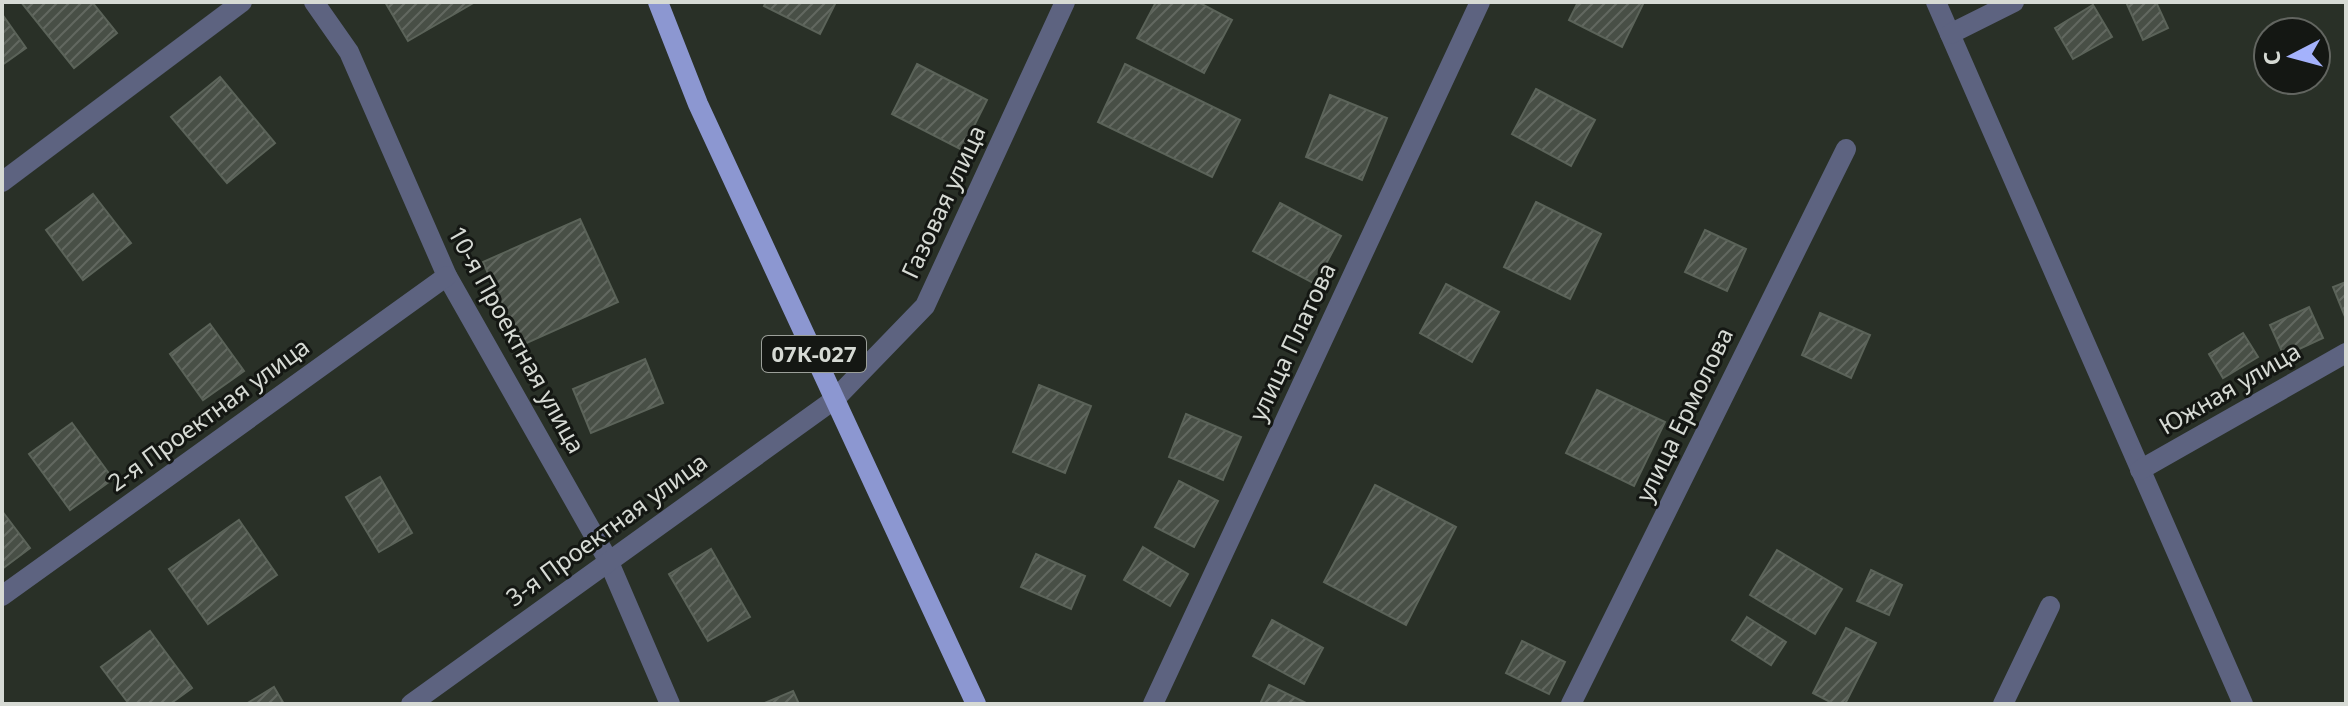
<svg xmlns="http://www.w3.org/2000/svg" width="2348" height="706" viewBox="0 0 2348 706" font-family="'Noto Sans',sans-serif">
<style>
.building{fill:url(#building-hatch);stroke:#5b6359;stroke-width:2}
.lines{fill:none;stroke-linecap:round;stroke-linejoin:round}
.street{stroke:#5d6380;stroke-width:20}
.primary{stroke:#8c97d1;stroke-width:20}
.labels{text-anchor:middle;stroke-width:6;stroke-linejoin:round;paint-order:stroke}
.shield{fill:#141713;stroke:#9ca09a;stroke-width:2}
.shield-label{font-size:22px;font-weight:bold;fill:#d6dad4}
.street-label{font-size:24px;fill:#d6dad4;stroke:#141713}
</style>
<defs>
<pattern id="building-hatch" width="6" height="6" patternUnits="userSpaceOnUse" patternTransform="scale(2)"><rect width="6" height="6" fill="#484f46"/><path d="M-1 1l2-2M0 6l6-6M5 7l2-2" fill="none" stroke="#626860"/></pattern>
</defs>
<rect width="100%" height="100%" fill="#293027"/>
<!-- building -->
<g class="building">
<path d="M 21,2 L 92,2 L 117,33 L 74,68 Z"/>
<path d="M 385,2 L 475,2 L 408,41 Z"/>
<path d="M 766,2 L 836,2 L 820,34 L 764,6 Z"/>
<path d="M 1156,2 L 1198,2 L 1232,20 L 1204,73 L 1137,38 Z"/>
<path d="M 1578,2 L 1644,2 L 1622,47 L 1569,20 Z"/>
<path d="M 2126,2 L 2156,2 L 2168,28 L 2143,40 Z"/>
<path d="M 2093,5 L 2112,37 L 2073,59 L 2055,28 Z"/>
<path d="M 2,14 L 26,48 L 2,65 Z"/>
<path d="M 917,64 L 987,100 L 962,150 L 892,114 Z"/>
<path d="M 1125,64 L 1240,120 L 1212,177 L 1098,122 Z"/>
<path d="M 220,77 L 275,143 L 227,183 L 171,117 Z"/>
<path d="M 1536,89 L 1595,120 L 1571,166 L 1512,134 Z"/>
<path d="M 1330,95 L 1387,118 L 1362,180 L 1306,157 Z"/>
<path d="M 93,194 L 131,243 L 83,280 L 46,230 Z"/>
<path d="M 1536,202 L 1601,234 L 1570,299 L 1504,267 Z"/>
<path d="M 1280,203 L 1341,236 L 1315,284 L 1253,251 Z"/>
<path d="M 580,219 L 618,302 L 520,346 L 483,262 Z"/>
<path d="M 1705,230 L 1746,249 L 1727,291 L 1685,272 Z"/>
<path d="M 2346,282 L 2346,319 L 2333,287 Z"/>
<path d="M 1446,284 L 1499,312 L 1472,362 L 1420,333 Z"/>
<path d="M 2309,307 L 2323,338 L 2284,356 L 2270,325 Z"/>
<path d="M 1820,313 L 1870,335 L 1851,378 L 1802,355 Z"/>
<path d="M 210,324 L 244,371 L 203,400 L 170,354 Z"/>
<path d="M 2243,333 L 2258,357 L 2223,378 L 2209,354 Z"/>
<path d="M 645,359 L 663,403 L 591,433 L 573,389 Z"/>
<path d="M 1039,385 L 1091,406 L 1065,473 L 1013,452 Z"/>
<path d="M 1597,390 L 1665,422 L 1634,486 L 1566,453 Z"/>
<path d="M 1186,414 L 1241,437 L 1223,480 L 1169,457 Z"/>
<path d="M 72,423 L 113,479 L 70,510 L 29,454 Z"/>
<path d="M 380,477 L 412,533 L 379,552 L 346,497 Z"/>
<path d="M 1179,481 L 1218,501 L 1194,547 L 1155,527 Z"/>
<path d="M 1375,485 L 1456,527 L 1406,625 L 1324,582 Z"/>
<path d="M 2,511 L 30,548 L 2,569 Z"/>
<path d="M 239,520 L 277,575 L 208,624 L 169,569 Z"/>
<path d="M 1143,547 L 1188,574 L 1170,606 L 1124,580 Z"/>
<path d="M 711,549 L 750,617 L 708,641 L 669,574 Z"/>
<path d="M 1777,550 L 1842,589 L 1815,634 L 1750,595 Z"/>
<path d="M 1036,554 L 1085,576 L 1071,609 L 1021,587 Z"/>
<path d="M 1871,570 L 1902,585 L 1889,615 L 1857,601 Z"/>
<path d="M 1747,617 L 1786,642 L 1771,665 L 1732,640 Z"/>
<path d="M 1272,620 L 1323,648 L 1304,684 L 1253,656 Z"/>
<path d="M 1846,628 L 1876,643 L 1845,704 L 1834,704 L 1813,693 Z"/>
<path d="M 150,631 L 192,688 L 170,704 L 129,704 L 101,667 Z"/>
<path d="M 1522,641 L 1565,662 L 1549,694 L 1506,673 Z"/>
<path d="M 1269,685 L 1308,704 L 1260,704 Z"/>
<path d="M 274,687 L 284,704 L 246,704 Z"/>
<path d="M 793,691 L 799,704 L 762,704 Z"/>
</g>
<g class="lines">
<!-- street -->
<g class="street">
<path d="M 314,2 L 349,52 L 447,276 L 608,560 L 670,704"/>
<path d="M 1936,2 L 2243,704"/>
<path d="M 1950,34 L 2014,2"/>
<path d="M 2,182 L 242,2"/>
<path d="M 2140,470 L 2346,353"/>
<path d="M 2,596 L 447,276"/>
<path d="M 411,704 L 835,399 L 925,306 L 1065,2"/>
<path d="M 1153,704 L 1480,2"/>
<path d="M 1571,704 L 1846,149"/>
<path d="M 2003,704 L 2050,606"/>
</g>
<!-- primary -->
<path class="primary" d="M 658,2 L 698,104 L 976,704"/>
</g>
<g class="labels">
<!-- shield labels -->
<rect class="shield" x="762" y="336" width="104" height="36" rx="6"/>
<g class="shield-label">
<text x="814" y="362">07К-027</text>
</g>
<!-- street labels -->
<g class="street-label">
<text transform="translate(944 202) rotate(-65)" y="8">Газовая улица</text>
<text transform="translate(516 340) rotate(61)" y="8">10-я Проектная улица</text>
<text transform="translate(1293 342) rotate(-65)" y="8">улица Платова</text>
<text transform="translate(2230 389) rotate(-30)" y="8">Южная улица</text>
<text transform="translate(209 415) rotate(-36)" y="8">2-я Проектная улица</text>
<text transform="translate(1685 415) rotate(-64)" y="8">улица Ермолова</text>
<text transform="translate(607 530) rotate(-36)" y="8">3-я Проектная улица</text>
</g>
</g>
<!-- border -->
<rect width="2348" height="706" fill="none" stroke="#d6dad4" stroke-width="8"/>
<!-- north arrow -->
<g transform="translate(2292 56) rotate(264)"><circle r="38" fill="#141713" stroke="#626560" stroke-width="2"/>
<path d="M0-6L14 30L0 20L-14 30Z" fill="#a4b2fc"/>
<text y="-12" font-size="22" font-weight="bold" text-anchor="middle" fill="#d6dad4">С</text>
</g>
</svg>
